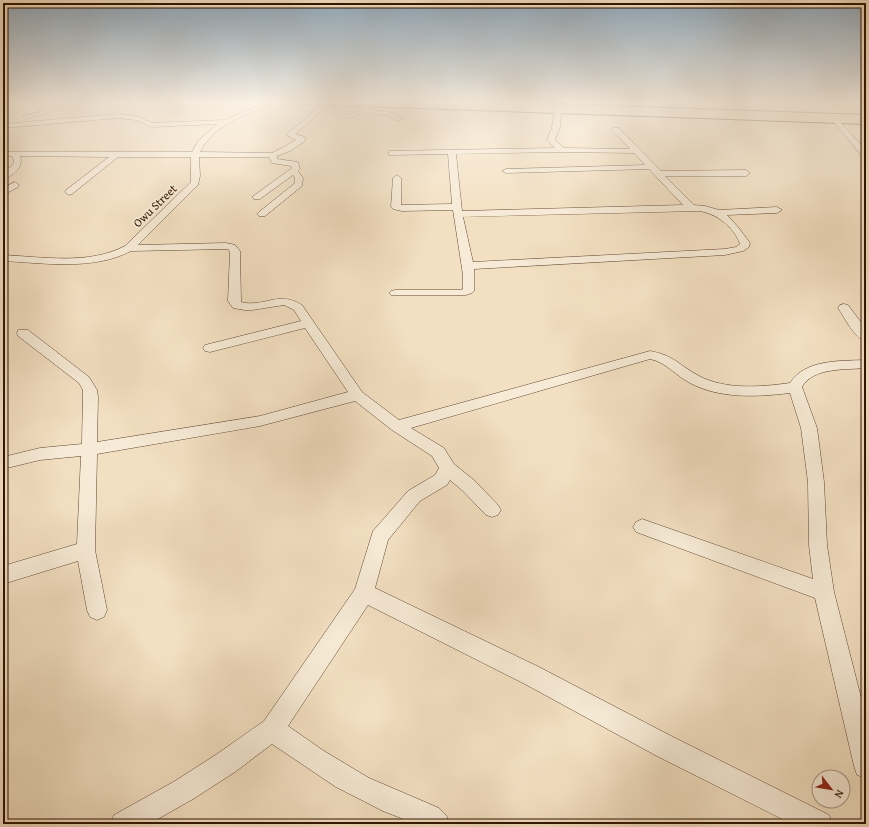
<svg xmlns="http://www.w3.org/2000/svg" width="869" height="827" viewBox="0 0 869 827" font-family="'Gentium Book Plus',serif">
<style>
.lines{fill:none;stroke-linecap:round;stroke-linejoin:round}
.street-casing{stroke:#604631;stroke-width:1}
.primary-casing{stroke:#2f1301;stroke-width:2}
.highway-casing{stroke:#2f1301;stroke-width:2}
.street{fill:#f7ebd7;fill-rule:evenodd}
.primary{fill:#f3e0c2;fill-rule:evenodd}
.highway{fill:#f3e0c2;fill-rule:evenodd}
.labels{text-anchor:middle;stroke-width:4;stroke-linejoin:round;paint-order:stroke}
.far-street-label{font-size:12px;fill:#2f1301;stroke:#f7ebd7}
</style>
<rect width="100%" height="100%" fill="#f3e0c2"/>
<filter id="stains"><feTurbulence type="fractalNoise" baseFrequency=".005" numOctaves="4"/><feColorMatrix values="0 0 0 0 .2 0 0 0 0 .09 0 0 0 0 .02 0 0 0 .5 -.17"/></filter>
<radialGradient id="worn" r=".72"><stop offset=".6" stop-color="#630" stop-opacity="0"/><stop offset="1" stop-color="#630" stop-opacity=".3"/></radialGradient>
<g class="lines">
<!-- street casing -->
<g class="street-casing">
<g id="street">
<path d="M 77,101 L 87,101 L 25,119 L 22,117 Z"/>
<path d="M 271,101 L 280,101 C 274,106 264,107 257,110 C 234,119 211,130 200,152 L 272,153 L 284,147 L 296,140 L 286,135 L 326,101 L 331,101 L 331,103 L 295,134 L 305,137 L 305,141 L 290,151 L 277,156 L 277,159 L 298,162 L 300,169 L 298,171 L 303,178 L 302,186 L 265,216 L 259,216 L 257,214 L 259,212 L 295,183 L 295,178 L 293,175 L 260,199 L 254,199 L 252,197 L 292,168 L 291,166 L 272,163 L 269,157 L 199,157 L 200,176 L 198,185 L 138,245 L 226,243 L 235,245 L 240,251 L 241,302 C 264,308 278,290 302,305 L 362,392 L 399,420 L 650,351 C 674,355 680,366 699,376 C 726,390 761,387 790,383 C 805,359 841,361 866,360 L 866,368 C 846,370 813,367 802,387 L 817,428 L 824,482 L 827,545 L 834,592 L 866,717 L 866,778 L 857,775 L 854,766 L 815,598 L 636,532 L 633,527 L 636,522 L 642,519 L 813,579 L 809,545 L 808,482 L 801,428 L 790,393 C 757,397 720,399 690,383 C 676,376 666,362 650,359 L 411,428 L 444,448 L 454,464 L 475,481 L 498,505 L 501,510 L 498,515 L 492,517 L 486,515 L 463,491 L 450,480 L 447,485 L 420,501 L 388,540 L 375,588 L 539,667 L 673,737 L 829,815 L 833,824 L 792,824 L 655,755 L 523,683 L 368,605 L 288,726 L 324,751 L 369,778 L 439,808 L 446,815 L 450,824 L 416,824 L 383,811 L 336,787 L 272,744 L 235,772 L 193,799 L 149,824 L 110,824 L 114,815 L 175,781 L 217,754 L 264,721 L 355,589 L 373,531 L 408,491 L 435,475 L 439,468 L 432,456 L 392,430 L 355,401 L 260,426 L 97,454 L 95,550 L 107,610 L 104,617 L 97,620 L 90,617 L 87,610 L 78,561 L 3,584 L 3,566 L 77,544 L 81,456 L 40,460 L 3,469 L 3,457 L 40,448 L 82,444 L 83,390 L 79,383 L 18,336 L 17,333 L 18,330 L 28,330 L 89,377 L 97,390 L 98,397 L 97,442 L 260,416 L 348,392 L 305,328 L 210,352 L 205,351 L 203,348 L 205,345 L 301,321 L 294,310 L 284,305 L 252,310 L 245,310 L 233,308 L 228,301 L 230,252 L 228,249 L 131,251 C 93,271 44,263 3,261 L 3,255 C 43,257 89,265 125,246 L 191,182 L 191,157 L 118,157 L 72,194 L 69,195 L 65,192 L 66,190 L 109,157 L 20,156 C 24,167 13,176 3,179 L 3,172 L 13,165 L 14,161 L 12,156 L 3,156 L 3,152 L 192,152 L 198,141 L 217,124 L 151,127 L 136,120 L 118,118 L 3,128 L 3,124 L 118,114 L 140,117 L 152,123 L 224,120 Z"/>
<path d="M 369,101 L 372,103 L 367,109 L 394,113 L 397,114 L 397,117 L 402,119 L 399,121 L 390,118 L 391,116 L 364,112 L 352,117 L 348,117 L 348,115 L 358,111 Z"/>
<path d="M 683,101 L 689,101 L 693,107 L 688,108 Z"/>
<path d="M 558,108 L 561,110 L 560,127 L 555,140 L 564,148 L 630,149 L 612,130 L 613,128 L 619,128 L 661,171 L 746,170 L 750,173 L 746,176 L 665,176 L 694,205 L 705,206 L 719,210 L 777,207 L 782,210 L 777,213 L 727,215 L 738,227 L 750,243 L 749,247 L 743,251 L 725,255 L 474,269 L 474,291 L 472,293 L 466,295 L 391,295 L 389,293 L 391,291 L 395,290 L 461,290 L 463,289 L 463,275 L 453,210 L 402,211 L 393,209 L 391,207 L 393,178 L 397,175 L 401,178 L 401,205 L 452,204 L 448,154 L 392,155 L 389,155 L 389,151 L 555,148 L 547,140 L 552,127 L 555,110 ZM 562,152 L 634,153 L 645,165 L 506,169 L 502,171 L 506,173 L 649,169 L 683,205 L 462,211 L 456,154 ZM 699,211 C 716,213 734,227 740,244 L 736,247 L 725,249 L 473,262 L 463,217 Z"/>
<path d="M 835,118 L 837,119 L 866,150 L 866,157 L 863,157 L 833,121 L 833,119 Z"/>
<path d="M 15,182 L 19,185 L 18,187 L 3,195 L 3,188 Z"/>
<path d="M 844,304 L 848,305 L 866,329 L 866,341 C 854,338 845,318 838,308 L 840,305 Z"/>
</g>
</g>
<!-- primary casing -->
<g class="primary-casing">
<path id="primary" d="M 300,101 L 381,101 L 866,118 L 866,124 L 305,104 Z"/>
</g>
<!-- highway casing -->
<g class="highway-casing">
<path id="highway" d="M 389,101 L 470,101 L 866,115 L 866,121 L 394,104 Z"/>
</g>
<!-- street -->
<use href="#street" class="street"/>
<!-- primary -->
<use href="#primary" class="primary"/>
<!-- highway -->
<use href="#highway" class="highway"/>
</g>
<!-- sky -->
<linearGradient id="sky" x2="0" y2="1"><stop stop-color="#91aabe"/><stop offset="0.47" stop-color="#faf1e4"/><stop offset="1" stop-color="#faf1e4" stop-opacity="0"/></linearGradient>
<rect width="869" height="217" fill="url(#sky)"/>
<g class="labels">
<!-- far-street labels -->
<g class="far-street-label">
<text transform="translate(155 206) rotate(-44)" y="4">Owu Street</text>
</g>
</g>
<!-- margin -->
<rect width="869" height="827" fill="none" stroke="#f3e0c2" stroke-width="16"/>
<rect x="4" y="4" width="861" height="819" fill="none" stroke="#2f1301" stroke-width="2"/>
<rect x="8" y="8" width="853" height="811" fill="none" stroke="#2f1301"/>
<!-- north arrow -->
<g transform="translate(831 789) rotate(121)"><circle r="19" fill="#f7ebd7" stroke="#a79581"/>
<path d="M0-3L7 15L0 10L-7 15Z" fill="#8f2418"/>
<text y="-6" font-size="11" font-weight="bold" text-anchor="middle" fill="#2f1301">N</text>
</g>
<rect width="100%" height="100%" filter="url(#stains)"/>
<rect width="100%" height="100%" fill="url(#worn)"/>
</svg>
